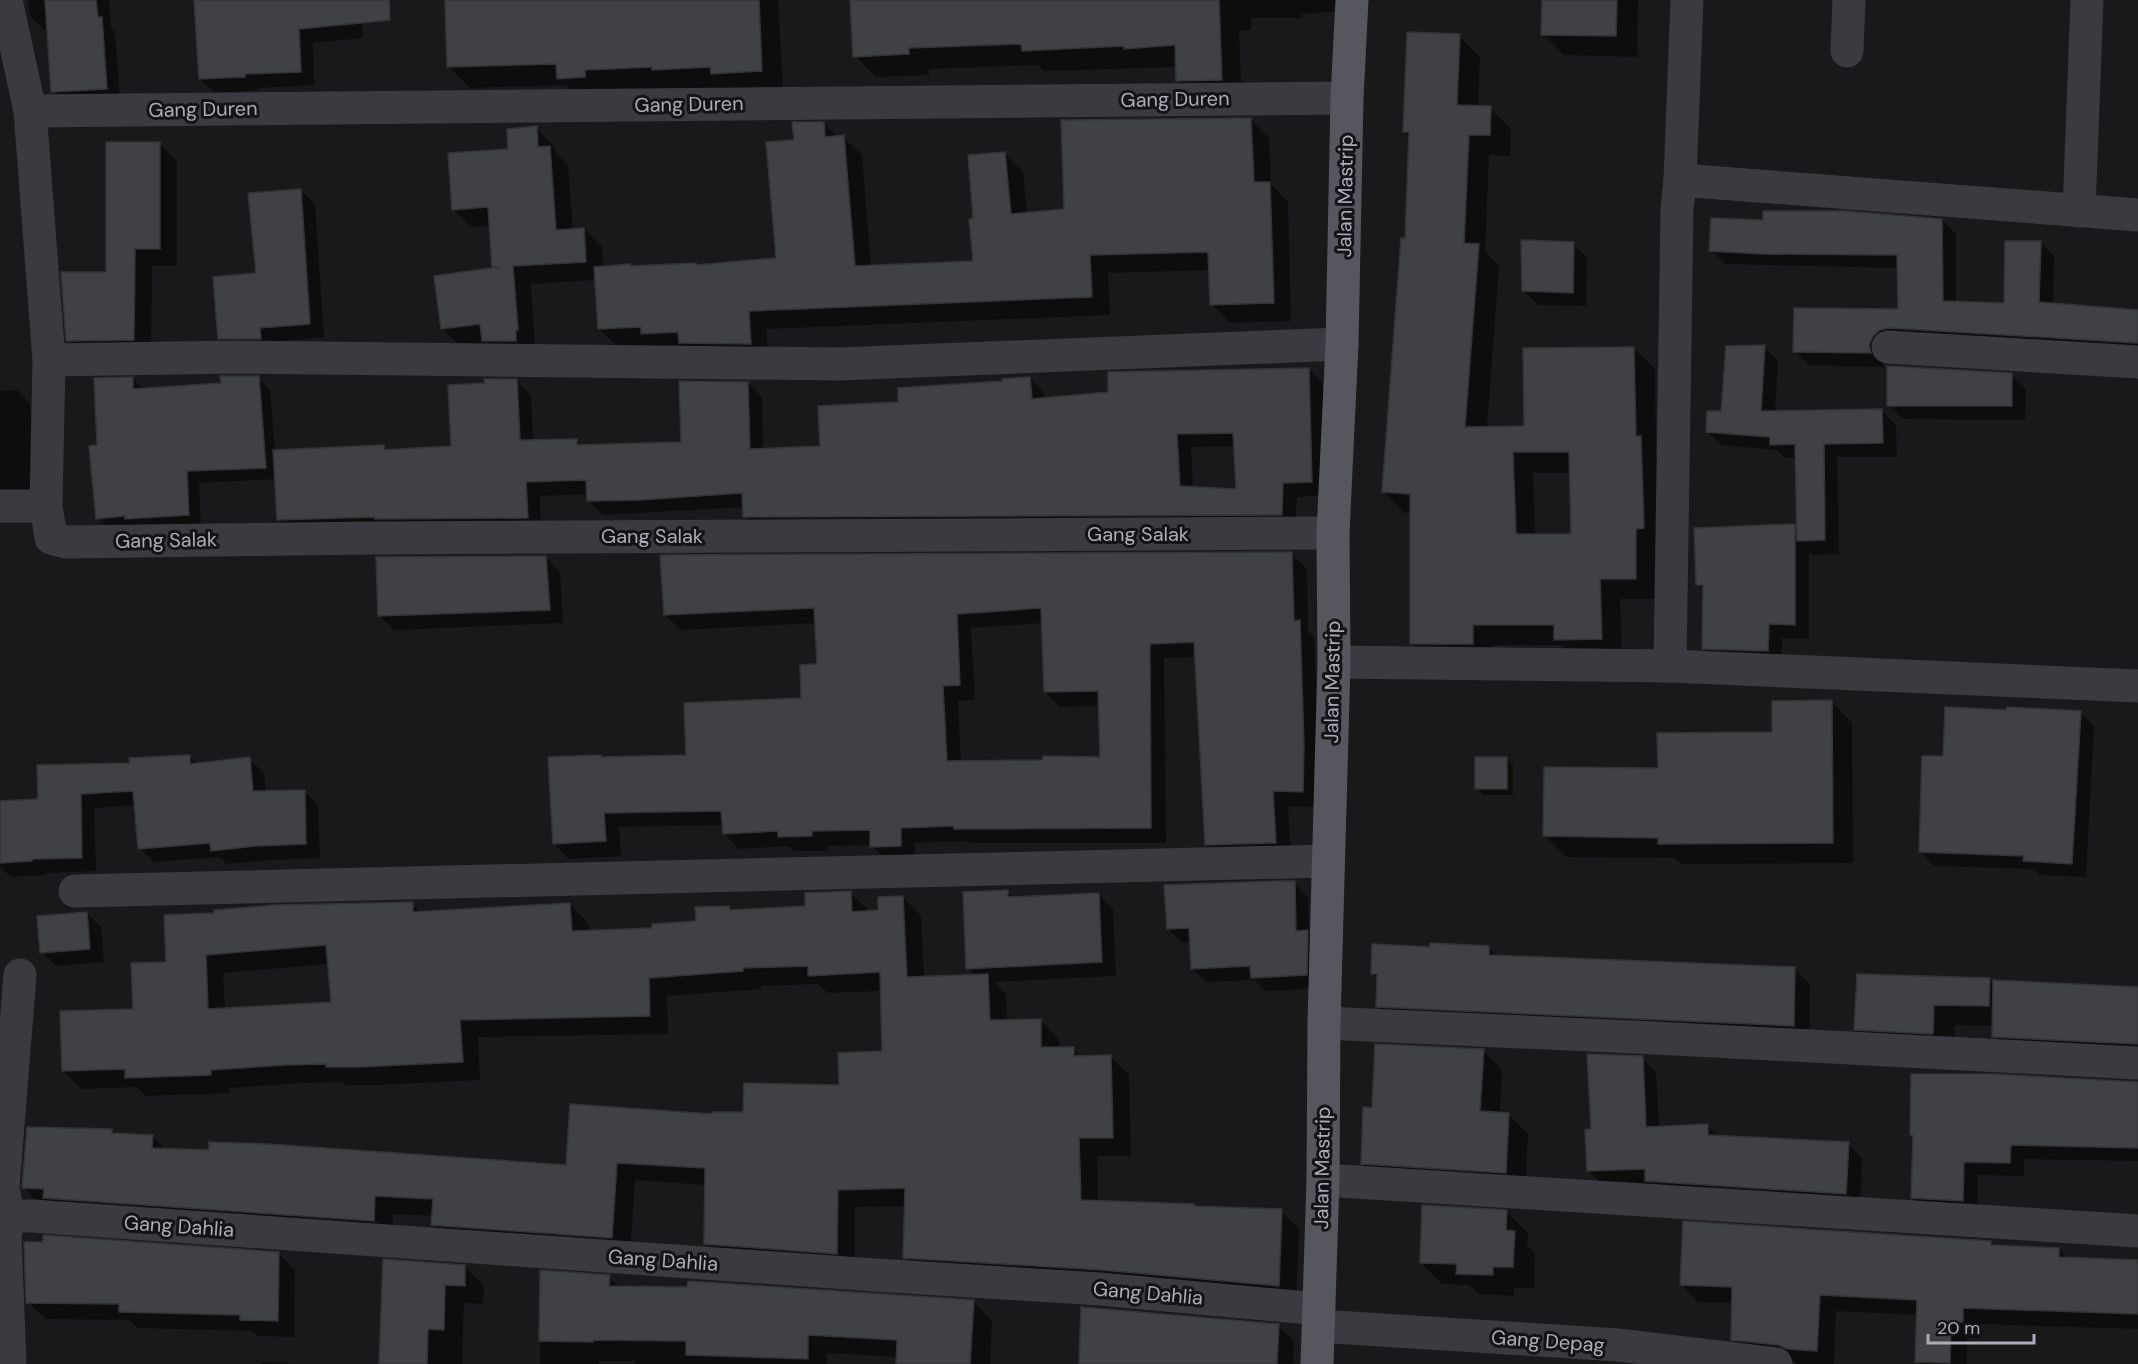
<svg xmlns="http://www.w3.org/2000/svg" width="2138" height="1364" viewBox="0 0 2138 1364" font-family="'DM Sans',sans-serif">
<style>
.shadow{fill:#0007;fill-rule:evenodd}
.building{fill:#404145;stroke:#343337;stroke-width:1.5;fill-rule:evenodd}
.lines{fill:none;stroke-linecap:round;stroke-linejoin:round}
.minor{stroke:#3a3a40;stroke-width:33}
.major{stroke:#56565f;stroke-width:33}
.labels{text-anchor:middle;stroke-width:6;stroke-linejoin:round;paint-order:stroke}
.street-label{font-size:20px;fill:#abadba;stroke:#141416}
</style>
<rect width="100%" height="100%" fill="#19191b"/>
<!-- shadow -->
<g class="shadow">
<path d="M 28,0 L 109,0 L 111,28 L 115,32 L 120,102 L 67,106 L 53,91 L 48,30 L 44,30 L 30,16 Z"/>
<path d="M 196,0 L 360,0 L 363,38 L 313,43 L 314,85 L 258,88 L 258,90 L 214,93 L 200,79 Z"/>
<path d="M 447,0 L 778,0 L 783,92 L 675,90 L 673,88 L 605,91 L 579,99 L 566,85 L 470,88 L 449,67 Z"/>
<path d="M 852,0 L 1353,0 L 1354,10 L 1302,14 L 1302,18 L 1251,18 L 1251,30 L 1239,30 L 1242,101 L 1198,101 L 1177,80 L 1177,67 L 1044,71 L 1038,65 L 929,69 L 929,75 L 876,77 L 855,56 Z"/>
<path d="M 1544,0 L 1638,0 L 1637,57 L 1564,55 L 1543,34 Z"/>
<path d="M 1459,36 L 1480,57 L 1478,107 L 1490,108 L 1511,129 L 1510,156 L 1489,155 L 1485,252 L 1499,266 L 1487,428 L 1525,427 L 1634,348 L 1655,369 L 1656,453 L 1661,458 L 1656,599 L 1620,599 L 1622,659 L 1577,660 L 1561,645 L 1493,645 L 1493,664 L 1433,664 L 1412,644 L 1412,513 L 1404,513 L 1384,492 L 1406,240 L 1410,138 L 1404,132 ZM 1533,473 L 1571,473 L 1572,535 L 1535,535 Z"/>
<path d="M 1250,119 L 1269,138 L 1271,184 L 1288,202 L 1291,321 L 1230,323 L 1212,304 L 1210,270 L 1108,273 L 1110,315 L 766,329 L 769,362 L 661,352 L 655,345 L 618,347 L 599,329 L 596,280 L 531,284 L 535,348 L 501,359 L 486,343 L 460,346 L 442,328 L 495,269 L 493,267 L 490,226 L 472,227 L 453,209 L 510,151 L 536,128 L 554,146 L 555,152 L 568,165 L 573,230 L 584,229 L 602,247 L 603,267 L 632,268 L 697,266 L 778,260 L 795,141 L 824,123 L 837,137 L 843,137 L 862,155 L 871,267 L 974,263 L 974,220 L 1005,154 L 1023,172 L 1027,214 L 1066,211 Z"/>
<path d="M 159,143 L 177,161 L 177,266 L 152,266 L 151,357 L 86,358 L 68,340 L 107,273 Z"/>
<path d="M 301,190 L 315,204 L 324,337 L 273,342 L 233,352 L 219,338 L 257,275 Z"/>
<path d="M 1942,220 L 1956,234 L 1956,303 L 2005,305 L 2040,242 L 2054,256 L 2053,304 L 2138,311 L 2138,356 L 1883,360 L 1884,367 L 1809,365 L 1795,351 L 1900,311 L 1899,268 L 1725,264 L 1711,250 L 1764,222 Z"/>
<path d="M 1573,243 L 1587,258 L 1586,306 L 1538,305 L 1523,290 Z"/>
<path d="M 1764,347 L 1778,361 L 1775,412 L 1882,411 L 1896,425 L 1897,457 L 1837,457 L 1839,554 L 1813,555 L 1809,551 L 1809,638 L 1782,638 L 1782,665 L 1717,662 L 1703,648 L 1704,591 L 1697,584 L 1795,526 L 1799,530 L 1797,458 L 1785,458 L 1777,450 L 1722,445 L 1707,431 L 1722,413 Z"/>
<path d="M 1309,369 L 1323,383 L 1325,495 L 1297,497 L 1295,528 L 759,531 L 745,517 L 744,507 L 603,515 L 589,501 L 588,494 L 540,496 L 541,532 L 292,534 L 278,520 L 276,479 L 199,483 L 201,527 L 109,530 L 97,518 L 98,447 L 132,379 L 143,389 L 223,384 L 258,378 L 270,390 L 275,452 L 383,446 L 388,451 L 453,447 L 517,381 L 531,395 L 533,442 L 576,440 L 582,446 L 682,443 L 748,383 L 762,397 L 763,450 L 822,447 L 900,404 L 1030,378 L 1044,392 L 1044,399 ZM 1235,446 L 1237,490 L 1193,488 L 1191,447 Z"/>
<path d="M 2011,375 L 2026,389 L 2025,420 L 1903,419 L 1888,405 Z"/>
<path d="M 17,390 L 30,404 L 35,498 L 0,499 L 0,391 Z"/>
<path d="M 1291,553 L 1307,569 L 1308,631 L 1314,637 L 1319,762 L 1318,807 L 1288,806 L 1291,858 L 1222,860 L 1207,845 L 1197,657 L 1164,658 L 1166,843 L 970,843 L 968,841 L 915,843 L 915,861 L 887,862 L 872,845 L 827,846 L 827,851 L 794,851 L 789,846 L 739,849 L 724,833 L 724,825 L 619,827 L 621,856 L 569,859 L 554,844 L 601,756 L 603,758 L 688,756 L 803,700 L 819,666 L 816,623 L 681,630 L 665,615 ZM 1043,623 L 1045,692 L 1060,707 L 1100,706 L 1102,759 L 961,763 L 958,701 L 975,700 L 971,628 Z"/>
<path d="M 545,557 L 560,572 L 563,623 L 394,630 L 380,616 Z"/>
<path d="M 1831,701 L 1852,723 L 1853,863 L 1681,864 L 1675,858 L 1566,857 L 1545,836 L 1659,770 L 1774,733 Z"/>
<path d="M 2080,712 L 2094,726 L 2086,877 L 2039,875 L 2034,869 L 1934,866 L 1920,851 Z"/>
<path d="M 189,756 L 198,765 L 249,759 L 264,773 L 266,792 L 304,791 L 318,805 L 320,858 L 271,860 L 227,864 L 219,857 L 154,862 L 140,848 L 136,805 L 94,808 L 96,871 L 46,873 L 46,875 L 11,877 L 0,867 L 0,802 L 39,800 L 131,764 Z"/>
<path d="M 1506,758 L 1513,765 L 1513,795 L 1483,795 L 1477,788 Z"/>
<path d="M 1294,883 L 1308,897 L 1309,934 L 1321,946 L 1320,988 L 1266,991 L 1255,980 L 1206,982 L 1192,968 L 1191,942 L 1182,943 L 1168,929 Z"/>
<path d="M 1007,892 L 1014,898 L 1099,895 L 1113,909 L 1116,976 L 994,982 L 1006,994 L 1007,1021 L 1040,1020 L 1059,1039 L 1059,1048 L 1073,1048 L 1082,1058 L 1111,1057 L 1129,1075 L 1131,1156 L 1097,1156 L 1098,1202 L 1193,1205 L 1196,1208 L 1281,1211 L 1299,1229 L 1296,1304 L 923,1276 L 905,1257 L 906,1206 L 855,1207 L 855,1271 L 724,1262 L 705,1244 L 706,1185 L 635,1180 L 630,1256 L 451,1243 L 433,1225 L 434,1216 L 393,1214 L 392,1239 L 42,1206 L 24,1188 L 112,1130 L 116,1135 L 152,1136 L 166,1150 L 567,1167 L 713,1115 L 745,1114 L 840,1087 L 884,1053 L 882,991 L 828,993 L 818,984 L 761,986 L 761,989 L 667,996 L 668,1034 L 478,1037 L 480,1080 L 378,1085 L 346,1085 L 343,1082 L 304,1083 L 229,1088 L 229,1093 L 145,1096 L 137,1087 L 82,1089 L 63,1071 L 134,1010 L 168,964 L 412,903 L 421,913 L 570,904 L 588,923 L 589,932 L 654,930 L 698,922 L 729,907 L 733,911 L 807,907 L 850,893 L 869,911 L 880,912 L 903,897 L 921,916 L 924,977 L 975,976 L 967,968 ZM 329,964 L 333,1003 L 225,1009 L 223,973 Z"/>
<path d="M 87,913 L 101,927 L 104,962 L 56,966 L 42,952 Z"/>
<path d="M 1431,948 L 1489,948 L 1498,957 L 1794,969 L 1810,984 L 1809,1041 L 1393,1022 L 1378,1006 L 1379,980 L 1373,973 Z"/>
<path d="M 1990,979 L 1994,984 L 2138,990 L 2138,1057 L 2007,1050 L 1993,1036 L 1993,1026 L 1955,1025 L 1954,1054 L 1877,1050 L 1856,1029 Z"/>
<path d="M 1483,1050 L 1502,1070 L 1500,1114 L 1508,1114 L 1528,1134 L 1525,1191 L 1382,1183 L 1362,1163 L 1374,1109 Z"/>
<path d="M 1642,1058 L 1656,1072 L 1659,1128 L 1707,1126 L 1719,1137 L 1848,1144 L 1862,1158 L 1860,1207 L 1661,1195 L 1649,1183 L 1603,1185 L 1589,1171 L 1592,1131 Z"/>
<path d="M 2138,1083 L 2138,1161 L 2024,1159 L 2024,1176 L 1978,1175 L 1977,1215 L 1926,1211 L 1912,1197 L 1915,1137 L 1912,1134 Z"/>
<path d="M 1507,1212 L 1528,1233 L 1527,1245 L 1535,1253 L 1534,1288 L 1514,1288 L 1514,1296 L 1479,1294 L 1469,1285 L 1442,1284 L 1421,1263 Z"/>
<path d="M 1991,1242 L 1995,1247 L 2059,1250 L 2068,1259 L 2138,1261 L 2138,1329 L 1979,1324 L 1979,1338 L 1967,1338 L 1967,1364 L 1920,1364 L 1917,1361 L 1918,1315 L 1836,1311 L 1834,1364 L 1796,1364 L 1795,1362 L 1749,1356 L 1732,1339 L 1733,1303 L 1698,1302 L 1682,1285 Z"/>
<path d="M 278,1253 L 295,1270 L 294,1337 L 258,1336 L 253,1331 L 138,1328 L 129,1320 L 45,1319 L 28,1302 Z"/>
<path d="M 385,1261 L 465,1267 L 484,1286 L 483,1304 L 464,1303 L 462,1364 L 381,1364 Z"/>
<path d="M 542,1272 L 609,1277 L 620,1287 L 973,1301 L 992,1321 L 990,1364 L 898,1364 L 898,1357 L 827,1353 L 827,1364 L 635,1364 L 635,1361 L 599,1361 L 599,1364 L 540,1364 Z"/>
<path d="M 1278,1326 L 1294,1341 L 1293,1364 L 1080,1364 Z"/>
<path d="M 261,1362 L 295,1364 L 261,1364 Z"/>
</g>
<!-- building -->
<g class="building">
<path d="M 45,0 L 96,0 L 98,17 L 102,17 L 107,89 L 51,92 Z"/>
<path d="M 194,0 L 389,0 L 390,20 L 299,29 L 301,72 L 245,74 L 245,77 L 199,79 Z"/>
<path d="M 445,0 L 759,0 L 762,71 L 711,74 L 710,67 L 652,70 L 652,67 L 585,70 L 585,77 L 557,79 L 556,64 L 447,67 Z"/>
<path d="M 850,0 L 1219,0 L 1222,80 L 1176,81 L 1175,45 L 1124,49 L 1124,46 L 1022,51 L 1021,44 L 909,48 L 909,54 L 853,57 Z"/>
<path d="M 1542,0 L 1617,0 L 1616,36 L 1541,35 Z"/>
<path d="M 1407,32 L 1460,34 L 1457,105 L 1491,106 L 1490,135 L 1469,135 L 1464,243 L 1479,244 L 1465,427 L 1524,426 L 1523,348 L 1634,347 L 1636,436 L 1641,436 L 1644,528 L 1636,529 L 1636,579 L 1600,579 L 1602,639 L 1554,640 L 1554,625 L 1473,625 L 1473,644 L 1410,644 L 1410,494 L 1382,492 L 1401,238 L 1405,239 L 1409,132 L 1403,132 ZM 1513,452 L 1569,452 L 1571,534 L 1516,534 Z"/>
<path d="M 1251,118 L 1254,182 L 1270,182 L 1274,303 L 1210,305 L 1208,252 L 1090,255 L 1092,297 L 749,311 L 751,344 L 679,343 L 678,332 L 641,334 L 641,327 L 598,329 L 594,267 L 630,264 L 631,266 L 696,263 L 696,265 L 776,258 L 766,142 L 794,140 L 792,122 L 824,122 L 825,137 L 844,135 L 855,266 L 973,261 L 969,219 L 973,218 L 968,155 L 1005,152 L 1011,214 L 1064,209 L 1061,120 Z"/>
<path d="M 537,126 L 538,147 L 550,146 L 556,230 L 584,228 L 586,262 L 513,266 L 518,330 L 516,330 L 516,341 L 482,341 L 480,324 L 441,329 L 434,276 L 499,267 L 492,267 L 488,207 L 452,210 L 448,153 L 508,149 L 507,129 Z"/>
<path d="M 106,142 L 160,142 L 160,249 L 135,249 L 134,340 L 66,341 L 61,272 L 106,272 Z"/>
<path d="M 301,189 L 310,324 L 260,328 L 261,339 L 218,339 L 213,277 L 256,273 L 248,193 Z"/>
<path d="M 1763,211 L 1845,211 L 1942,219 L 1943,301 L 2004,303 L 2005,241 L 2041,241 L 2039,302 L 2138,310 L 2138,343 L 1889,328 L 1880,330 L 1873,336 L 1869,345 L 1871,353 L 1793,352 L 1794,308 L 1898,309 L 1897,255 L 1763,254 L 1709,251 L 1711,218 L 1763,220 Z"/>
<path d="M 1521,240 L 1574,242 L 1573,293 L 1522,291 Z"/>
<path d="M 1765,345 L 1761,411 L 1882,409 L 1883,443 L 1824,444 L 1825,540 L 1797,541 L 1795,444 L 1770,445 L 1770,437 L 1706,432 L 1707,411 L 1721,411 L 1726,346 Z"/>
<path d="M 1887,366 L 2012,373 L 2012,406 L 1887,406 Z"/>
<path d="M 1309,368 L 1312,482 L 1283,483 L 1282,515 L 743,517 L 742,493 L 640,500 L 587,501 L 586,480 L 526,482 L 528,518 L 375,519 L 375,517 L 277,520 L 273,450 L 384,445 L 384,450 L 451,446 L 448,385 L 485,383 L 484,379 L 517,379 L 520,440 L 577,439 L 577,445 L 681,442 L 679,381 L 748,382 L 750,449 L 820,446 L 818,406 L 898,402 L 898,388 L 1002,381 L 1002,379 L 1030,377 L 1032,399 L 1108,392 L 1108,372 ZM 1233,433 L 1236,489 L 1180,486 L 1177,434 Z"/>
<path d="M 220,376 L 259,376 L 266,468 L 187,471 L 189,515 L 125,519 L 125,516 L 96,519 L 89,446 L 97,445 L 94,378 L 133,377 L 133,389 L 221,383 Z"/>
<path d="M 1795,524 L 1795,625 L 1769,624 L 1768,651 L 1702,649 L 1703,585 L 1696,585 L 1694,528 Z"/>
<path d="M 1292,552 L 1294,621 L 1300,620 L 1304,746 L 1303,792 L 1273,791 L 1276,843 L 1205,845 L 1194,642 L 1150,644 L 1151,828 L 954,829 L 954,826 L 901,828 L 901,846 L 870,847 L 870,830 L 812,831 L 812,836 L 778,837 L 778,831 L 723,834 L 721,811 L 604,813 L 606,841 L 553,844 L 548,757 L 601,755 L 601,757 L 686,755 L 684,703 L 801,698 L 800,665 L 817,664 L 814,608 L 664,615 L 660,555 ZM 1041,608 L 1044,692 L 1098,691 L 1100,757 L 1043,756 L 1043,760 L 947,761 L 943,686 L 960,685 L 957,614 Z"/>
<path d="M 546,556 L 550,610 L 378,616 L 376,557 Z"/>
<path d="M 1832,700 L 1833,843 L 1658,844 L 1658,838 L 1543,836 L 1544,767 L 1658,768 L 1657,733 L 1772,732 L 1772,701 Z"/>
<path d="M 1945,707 L 2007,710 L 2007,707 L 2081,711 L 2072,864 L 2023,861 L 2024,856 L 1919,852 L 1922,756 L 1943,756 Z"/>
<path d="M 190,755 L 190,764 L 250,757 L 253,791 L 305,790 L 306,844 L 256,846 L 211,851 L 210,843 L 138,849 L 133,791 L 81,794 L 82,858 L 32,859 L 32,861 L 0,863 L 0,801 L 38,799 L 37,765 L 130,763 L 129,758 Z"/>
<rect x="1475" y="757" width="32" height="32"/>
<path d="M 1278,881 L 1295,881 L 1296,931 L 1308,930 L 1307,975 L 1251,978 L 1250,966 L 1191,969 L 1189,928 L 1167,929 L 1164,885 Z"/>
<path d="M 1008,890 L 1008,897 L 1099,893 L 1102,962 L 966,969 L 963,892 Z"/>
<path d="M 851,891 L 852,912 L 878,910 L 878,897 L 903,896 L 907,977 L 988,974 L 990,1020 L 1041,1019 L 1041,1047 L 1074,1047 L 1074,1056 L 1111,1055 L 1113,1138 L 1079,1138 L 1081,1200 L 1194,1204 L 1194,1206 L 1282,1209 L 1279,1286 L 1102,1270 L 903,1258 L 905,1188 L 838,1190 L 837,1254 L 704,1244 L 705,1168 L 617,1163 L 612,1238 L 431,1225 L 433,1199 L 375,1196 L 374,1221 L 43,1198 L 44,1189 L 22,1188 L 27,1127 L 112,1129 L 112,1133 L 153,1135 L 152,1148 L 209,1150 L 209,1142 L 268,1144 L 566,1165 L 570,1104 L 712,1114 L 712,1112 L 743,1112 L 744,1083 L 839,1085 L 838,1053 L 882,1051 L 880,972 L 808,976 L 808,966 L 743,968 L 743,971 L 649,978 L 650,1016 L 460,1020 L 463,1062 L 359,1067 L 326,1067 L 326,1064 L 285,1065 L 211,1070 L 211,1075 L 125,1078 L 125,1069 L 62,1071 L 60,1011 L 133,1009 L 131,963 L 166,962 L 164,915 L 214,913 L 214,910 L 277,905 L 413,902 L 413,912 L 570,903 L 572,931 L 652,928 L 652,924 L 696,921 L 695,907 L 729,906 L 730,910 L 805,906 L 805,893 ZM 326,945 L 331,1002 L 208,1009 L 206,955 Z"/>
<path d="M 87,912 L 90,949 L 40,953 L 37,916 Z"/>
<path d="M 1430,943 L 1489,946 L 1489,955 L 1795,967 L 1794,1026 L 1376,1007 L 1377,974 L 1371,974 L 1372,944 L 1430,947 Z"/>
<path d="M 1857,974 L 1990,978 L 1989,1006 L 1934,1005 L 1933,1034 L 1854,1030 Z"/>
<path d="M 1993,980 L 2138,987 L 2138,1044 L 1992,1037 Z"/>
<path d="M 1375,1044 L 1484,1049 L 1480,1111 L 1509,1113 L 1506,1173 L 1361,1164 L 1363,1107 L 1372,1108 Z"/>
<path d="M 1587,1054 L 1643,1056 L 1646,1127 L 1708,1124 L 1708,1135 L 1849,1142 L 1846,1194 L 1645,1181 L 1645,1169 L 1587,1171 L 1585,1130 L 1591,1129 Z"/>
<path d="M 1911,1074 L 1991,1074 L 2138,1082 L 2138,1148 L 2011,1145 L 2010,1163 L 1964,1162 L 1963,1201 L 1911,1198 L 1913,1135 L 1910,1135 Z"/>
<path d="M 1422,1205 L 1507,1210 L 1506,1230 L 1515,1231 L 1513,1267 L 1493,1267 L 1493,1275 L 1456,1274 L 1457,1264 L 1420,1263 Z"/>
<path d="M 1683,1221 L 1991,1241 L 1991,1245 L 2059,1248 L 2059,1257 L 2138,1260 L 2138,1314 L 1963,1308 L 1963,1322 L 1951,1322 L 1950,1363 L 1915,1362 L 1917,1300 L 1820,1295 L 1817,1351 L 1787,1349 L 1778,1345 L 1731,1340 L 1732,1287 L 1680,1285 Z"/>
<path d="M 43,1235 L 279,1252 L 278,1321 L 240,1320 L 240,1315 L 119,1312 L 119,1304 L 26,1303 L 24,1242 L 43,1242 Z"/>
<path d="M 383,1259 L 465,1265 L 465,1286 L 445,1285 L 444,1330 L 428,1329 L 427,1364 L 379,1364 Z"/>
<path d="M 540,1270 L 610,1275 L 609,1286 L 687,1287 L 688,1281 L 974,1300 L 970,1364 L 896,1364 L 897,1340 L 808,1335 L 808,1359 L 686,1355 L 686,1341 L 593,1340 L 593,1342 L 539,1341 Z"/>
<path d="M 1081,1307 L 1279,1324 L 1277,1364 L 1079,1364 Z"/>
</g>
<g class="lines">
<!-- minor -->
<g class="minor">
<path d="M 6,0 L 30,111 L 49,360 L 46,506 L 51,538 L 66,542 L 373,538 L 1333,533"/>
<path d="M 1847,51 L 1849,0"/>
<path d="M 30,111 L 1347,98"/>
<path d="M 1680,180 L 1687,0"/>
<path d="M 2079,211 L 2087,0"/>
<path d="M 1888,347 L 2138,362"/>
<path d="M 49,360 L 237,357 L 839,364 L 1342,344"/>
<path d="M 0,506 L 46,506"/>
<path d="M 1334,662 L 1670,666 L 2138,686"/>
<path d="M 1670,666 L 1677,209 L 1680,180 L 2138,215"/>
<path d="M 75,891 L 1328,861"/>
<path d="M 1324,1023 L 1656,1038 L 2138,1063"/>
<path d="M 1323,1180 L 2138,1231"/>
<path d="M 9,1220 L 18,1216 L 33,1216 L 875,1275 L 1100,1289 L 1319,1309"/>
<path d="M 1319,1326 L 1618,1345 L 1776,1364"/>
<path d="M 10,1364 L 5,1236 L 9,1220 L 3,1188 L 20,975"/>
</g>
<!-- major -->
<path class="major" d="M 1317,1364 L 1323,1180 L 1324,1023 L 1334,662 L 1333,533 L 1342,344 L 1347,98 L 1352,0"/>
</g>
<g class="labels">
<!-- street labels -->
<g class="street-label">
<text transform="translate(1175 99) rotate(-1)" y="7">Gang Duren</text>
<text transform="translate(689 104) rotate(-1)" y="7">Gang Duren</text>
<text transform="translate(203 109) rotate(-1)" y="7">Gang Duren</text>
<text transform="translate(1345 196) rotate(-89)" y="7">Jalan Mastrip</text>
<text x="1138" y="541">Gang Salak</text>
<text x="652" y="543">Gang Salak</text>
<text transform="translate(166 540) rotate(-1)" y="7">Gang Salak</text>
<text transform="translate(1332 682) rotate(-89)" y="7">Jalan Mastrip</text>
<text transform="translate(1322 1168) rotate(-89)" y="7">Jalan Mastrip</text>
<text transform="translate(179 1226) rotate(4)" y="7">Gang Dahlia</text>
<text transform="translate(663 1260) rotate(4)" y="7">Gang Dahlia</text>
<text transform="translate(1148 1293) rotate(5)" y="7">Gang Dahlia</text>
<text transform="translate(1548 1341) rotate(4)" y="7">Gang Depag</text>
</g>
</g>
<!-- scale -->
<path d="M1928 1334v9h106v-9" fill="none" stroke="#abadba" stroke-width="3"/>
<text x="1937" y="1334" font-size="18" fill="#abadba" stroke="#141416" stroke-width="4.5" paint-order="stroke">20 m</text>
</svg>
